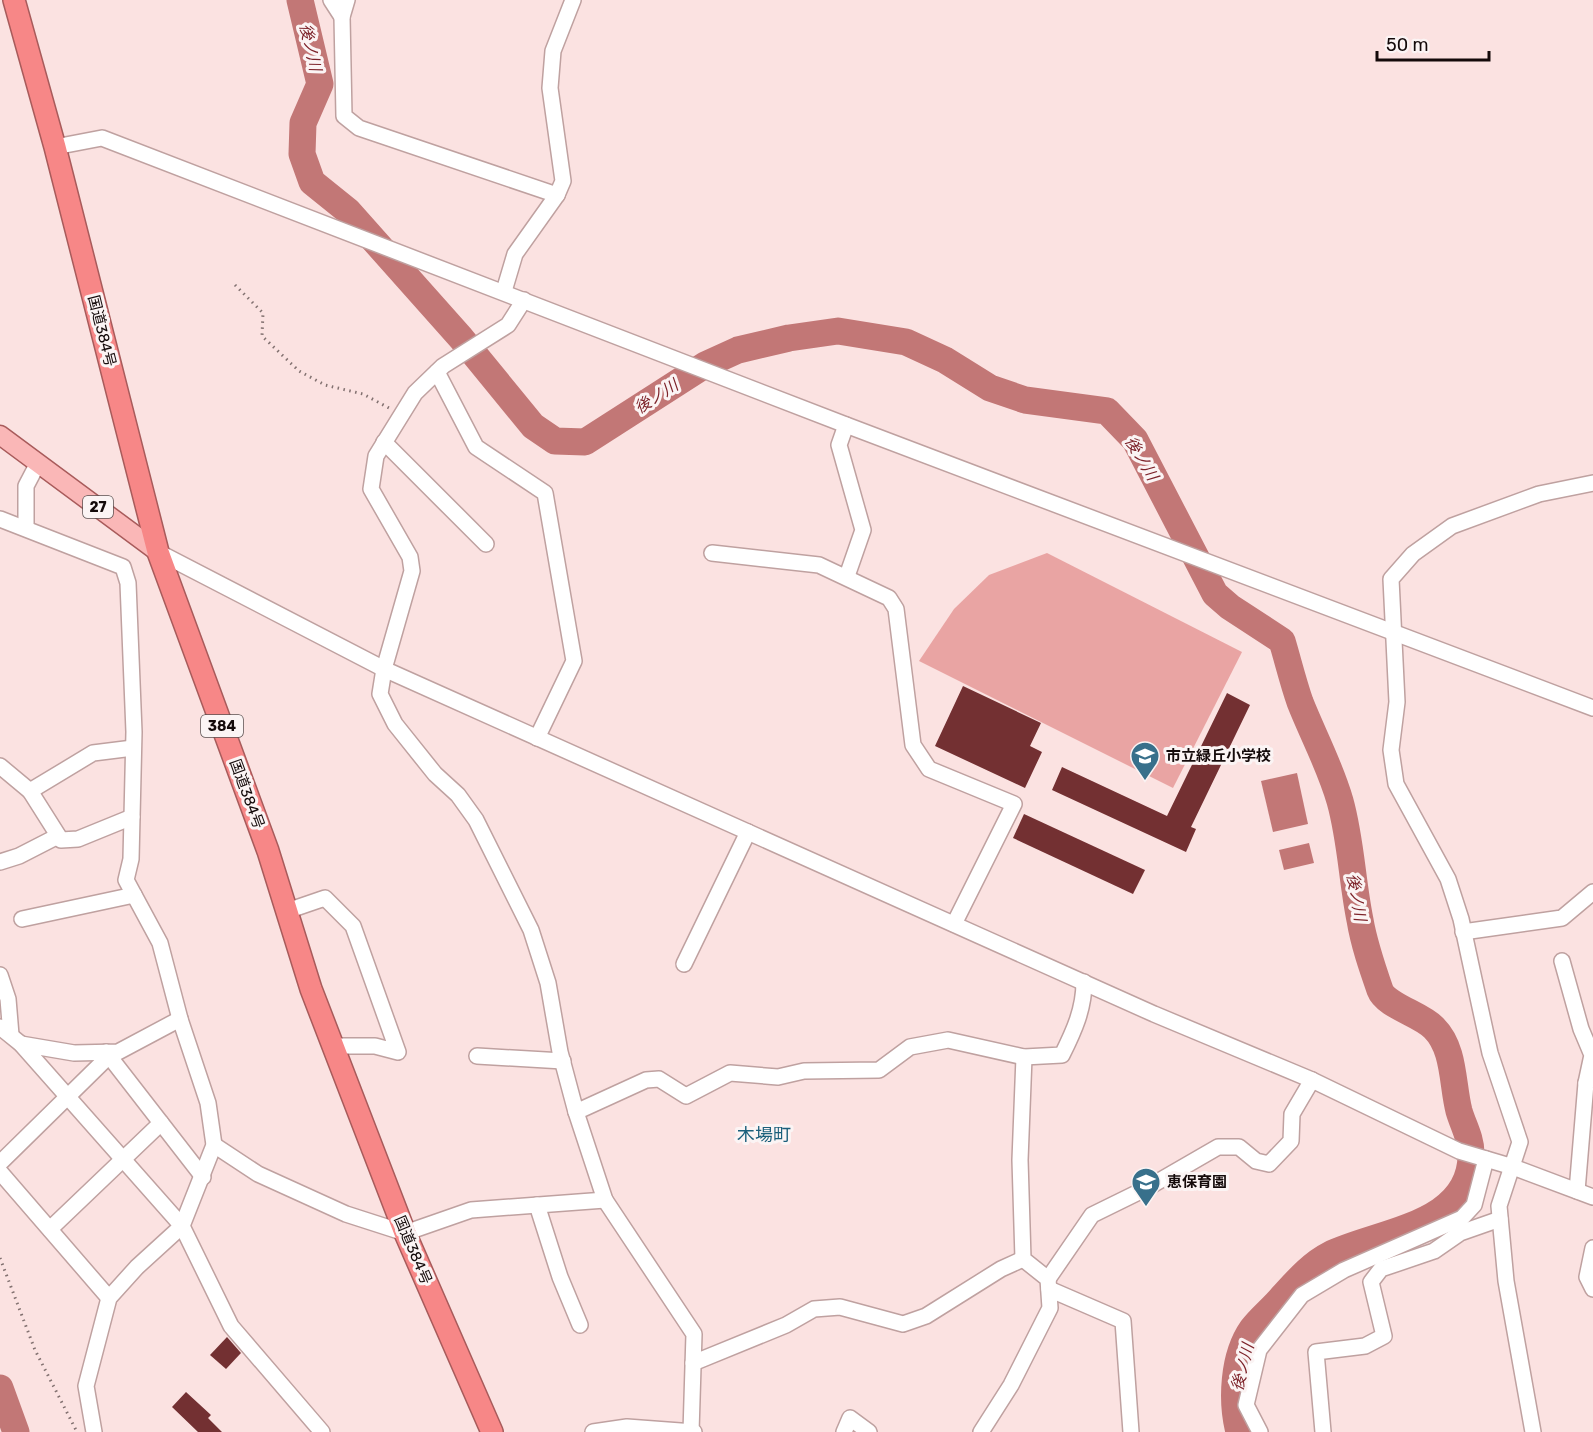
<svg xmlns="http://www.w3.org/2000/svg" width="1593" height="1432" viewBox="0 0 1593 1432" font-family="Rubik,'Noto Sans JP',sans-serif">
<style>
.green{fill:#e9a4a3}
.water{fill:#c27776}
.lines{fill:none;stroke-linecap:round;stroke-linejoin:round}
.river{stroke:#c27776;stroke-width:27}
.building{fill:#733032}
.minor-casing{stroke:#bfa1a0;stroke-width:18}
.major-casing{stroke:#a85b5b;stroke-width:21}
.highway-casing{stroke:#a85b5b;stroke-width:24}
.path{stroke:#827170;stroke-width:3;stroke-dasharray:1.5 4.5;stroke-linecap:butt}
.minor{stroke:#fff;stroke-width:15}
.major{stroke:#fab7b7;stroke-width:18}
.highway{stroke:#f78787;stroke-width:21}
.labels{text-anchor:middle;stroke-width:6;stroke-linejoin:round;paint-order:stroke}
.shield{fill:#fbf4f4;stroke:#595050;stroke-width:1.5}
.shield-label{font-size:14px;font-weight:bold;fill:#140a0a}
.street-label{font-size:15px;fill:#140a0a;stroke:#fbf4f4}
.poi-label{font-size:15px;font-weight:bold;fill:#140a0a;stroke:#fbf4f4;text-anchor:start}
.water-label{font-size:16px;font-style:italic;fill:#7d232a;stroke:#fbf4f4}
.quarter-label{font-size:18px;fill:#1b5f7b;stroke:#fbf4f4}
</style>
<rect width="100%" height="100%" fill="#fbe2e1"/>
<!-- green -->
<path class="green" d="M 1047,553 L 1242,652 L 1173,788 L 919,661 L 954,609 L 989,575 Z"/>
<!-- water -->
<g class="water">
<path d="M 1297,773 L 1308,824 L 1273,832 L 1261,781 Z"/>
<path d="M 1309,843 L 1314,863 L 1284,870 L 1279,850 Z"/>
</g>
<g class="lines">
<!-- river -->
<g class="river">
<path d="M 300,0 L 320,84 L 303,123 L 302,154 L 312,182 L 348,211 L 461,338 L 533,426 L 555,441 L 585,442 L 705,365 L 738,350 L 789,338 L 838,331 L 906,342 L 945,360 L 990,388 L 1025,400 L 1107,411 L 1135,440 L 1215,594 L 1230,607 L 1282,641 C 1288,661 1293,682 1300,702 C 1313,735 1330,766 1340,801 C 1351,840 1352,881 1360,920 C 1364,944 1372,967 1380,990 C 1386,1006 1421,1014 1434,1028 C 1455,1049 1452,1084 1459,1111 C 1463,1125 1471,1138 1471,1153 C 1473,1226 1378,1231 1329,1255 C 1311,1264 1295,1283 1282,1297 C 1273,1308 1260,1318 1252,1329 C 1233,1356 1231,1401 1239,1432"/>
<path d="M 0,1388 L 16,1432"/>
</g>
</g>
<!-- building -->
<g class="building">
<path d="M 963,686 L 1041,723 L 1030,746 L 1042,752 L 1025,788 L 935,746 Z"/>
<path d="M 1227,693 L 1250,705 L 1191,827 L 1196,829 L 1186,852 L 1052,790 L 1062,767 L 1167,816 Z"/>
<path d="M 1024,814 L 1145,870 L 1133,894 L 1013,838 Z"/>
<path d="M 227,1337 L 241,1353 L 226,1369 L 210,1355 Z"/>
<path d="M 186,1392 L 211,1415 L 208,1418 L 222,1432 L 198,1432 L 172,1407 Z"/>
</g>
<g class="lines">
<!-- minor casing -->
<g class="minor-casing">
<g id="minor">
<path d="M 331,0 L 342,17"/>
<path d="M 347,0 L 342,17 L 344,116 L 359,128 L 557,195"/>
<path d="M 55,147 L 102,138 L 846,425 L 1593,708"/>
<path d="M 504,291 L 515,254 L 557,195 L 563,181 L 550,88 L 553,51 L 573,0"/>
<path d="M 524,300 L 508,325 L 443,366 L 415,393 L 376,456 L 371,489 L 410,557 L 412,571 L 384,669 L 380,694 L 395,724 L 435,774 L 458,795 L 476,820 L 531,930 L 548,983 L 560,1052 L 576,1112 L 605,1200 L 694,1334 L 691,1432"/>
<path d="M 437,372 L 476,447 L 545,493 L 574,661 L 537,738"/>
<path d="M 846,425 L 839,445 L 863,530 L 847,576"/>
<path d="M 384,442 L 486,544"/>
<path d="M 0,519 L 123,567 L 128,583 L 134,732 L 131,859 L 126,880 L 160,943 L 180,1019 L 208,1103 L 214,1145 L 182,1226 L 137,1267 L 109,1298 L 86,1386 L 94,1432"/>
<path d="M 26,528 L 26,486 L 38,463"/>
<path d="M 158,552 L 384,669 L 1154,1014 L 1312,1080 L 1459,1151 L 1513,1167 L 1593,1197"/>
<path d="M 712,553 L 819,565 L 889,598 L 896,609 L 913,745 L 929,769 L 1014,804 L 954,924"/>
<path d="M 0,766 L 30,791 L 93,753 L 133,748"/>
<path d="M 30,791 L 61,840 L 78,839 L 132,817"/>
<path d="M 0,862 L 19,856 L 58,836"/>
<path d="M 287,911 L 325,898 L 353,926 L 398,1052 L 375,1046 L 333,1046"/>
<path d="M 22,919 L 134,895"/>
<path d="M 1463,932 L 1562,918 L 1593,892"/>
<path d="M 1562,961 L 1581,1029 L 1592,1055 L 1586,1083"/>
<path d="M 684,964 L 748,832"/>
<path d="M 0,975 L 8,999 L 11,1035"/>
<path d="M 0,1027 L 21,1044 L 182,1226 L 231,1326 L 322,1432"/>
<path d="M 21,1044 L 74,1053 L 118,1052 L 180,1019"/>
<path d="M 106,1052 L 203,1177"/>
<path d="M 477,1056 L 563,1061"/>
<path d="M 576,1112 L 646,1080 L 659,1079 L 686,1096 L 730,1073 L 778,1077 L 804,1071 L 879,1070 L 910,1047 L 948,1040 L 1024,1057 L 1062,1055 C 1074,1031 1084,1009 1084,982"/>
<path d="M 214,1145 L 258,1174 L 346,1214 L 405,1233 L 471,1210 L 605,1200"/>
<path d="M 0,1163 L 109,1056"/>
<path d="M 0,1172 L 109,1298"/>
<path d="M 1577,1191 L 1586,1083 L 1593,1079"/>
<path d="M 537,1205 L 560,1277 L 580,1325"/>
<path d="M 50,1229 L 161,1123"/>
<path d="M 1593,1248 L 1587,1277 L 1593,1289"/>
<path d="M 1048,1279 L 1092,1215 L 1147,1188 L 1218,1147 L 1239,1147 L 1256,1161 L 1269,1164 L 1291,1141 L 1292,1114 L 1312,1080"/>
<path d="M 1049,1289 L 1123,1321 L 1131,1432"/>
<path d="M 693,1363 L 786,1325 L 814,1309 L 840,1307 L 903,1324 L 926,1316 L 1001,1269 L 1023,1259"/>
<path d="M 593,1432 L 627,1427 L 694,1432"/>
<path d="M 844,1432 L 850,1418 L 869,1432"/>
<path d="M 981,1432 L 1011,1385 L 1050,1308 L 1048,1279 L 1023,1259 L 1020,1160 L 1024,1057"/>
<path d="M 1260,1432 L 1246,1405 L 1259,1350 L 1302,1295 L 1344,1270 L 1462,1218 L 1474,1205 L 1486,1159"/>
<path d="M 1323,1432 L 1316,1352 L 1365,1346 L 1384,1336 L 1371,1282 L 1381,1269 L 1434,1251 L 1460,1233 L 1500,1219"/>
<path d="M 1533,1432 L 1506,1281 L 1499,1206 L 1520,1142 L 1490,1053 L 1461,919 L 1448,879 L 1396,784 L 1391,750 L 1397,702 L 1391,579 L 1413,554 L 1452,526 L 1539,494 L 1593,483"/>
</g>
</g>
<!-- major casing -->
<g class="major-casing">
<path id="major" d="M 0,435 L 158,552"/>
</g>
<!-- highway casing -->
<g class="highway-casing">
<path id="highway" d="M 14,0 L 55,147 L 158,552 L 268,851 L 311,989 L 405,1233 L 492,1432"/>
</g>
<!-- path -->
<g class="path">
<path d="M 235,285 L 263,313 L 262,336 L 299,371 L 325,385 L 363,394 L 389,408"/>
<path d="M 0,1258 L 35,1350 L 77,1432"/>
</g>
<!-- minor -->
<use href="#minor" class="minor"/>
<!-- major -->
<use href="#major" class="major"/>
<!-- highway -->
<use href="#highway" class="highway"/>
</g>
<!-- icons -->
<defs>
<g id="school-pin" transform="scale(1.5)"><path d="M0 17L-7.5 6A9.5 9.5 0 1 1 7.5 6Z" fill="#38708b" stroke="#fbf4f4"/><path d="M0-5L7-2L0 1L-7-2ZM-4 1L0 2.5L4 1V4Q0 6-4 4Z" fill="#fff"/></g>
</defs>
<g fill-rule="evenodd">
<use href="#school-pin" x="1145" y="756"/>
<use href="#school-pin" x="1146" y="1182"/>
</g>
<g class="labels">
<!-- shield labels -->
<g class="shield">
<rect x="83" y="496" width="30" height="22" rx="4.5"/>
<rect x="201" y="715" width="42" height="22" rx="4.5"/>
</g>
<g class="shield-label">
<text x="98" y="512">27</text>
<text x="222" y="731">384</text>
</g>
<!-- street labels -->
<g class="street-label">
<text transform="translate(102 331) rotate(76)" y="5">国道384号</text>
<text transform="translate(247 794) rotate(70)" y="5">国道384号</text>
<text transform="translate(413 1250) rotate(67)" y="5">国道384号</text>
</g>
<!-- poi labels -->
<g class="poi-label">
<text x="1166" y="761">市立緑丘小学校</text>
<text x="1167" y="1187">恵保育園</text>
</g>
<!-- water labels -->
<g class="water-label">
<text transform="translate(311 47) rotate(77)" y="6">後ノ川</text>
<text transform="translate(656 396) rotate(-33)" y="6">後ノ川</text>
<text transform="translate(1142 458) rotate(59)" y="6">後ノ川</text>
<text transform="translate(1357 897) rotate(80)" y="6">後ノ川</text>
<text transform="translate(1242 1367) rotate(-76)" y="6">後ノ川</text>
</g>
<!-- quarter labels -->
<g class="quarter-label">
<text x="764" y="1141">木場町</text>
</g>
</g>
<!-- scale -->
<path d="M1377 51v9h112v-9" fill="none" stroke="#140a0a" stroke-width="3"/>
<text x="1386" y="51" font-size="18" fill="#140a0a" stroke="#fbf4f4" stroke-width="4.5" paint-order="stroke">50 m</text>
</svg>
